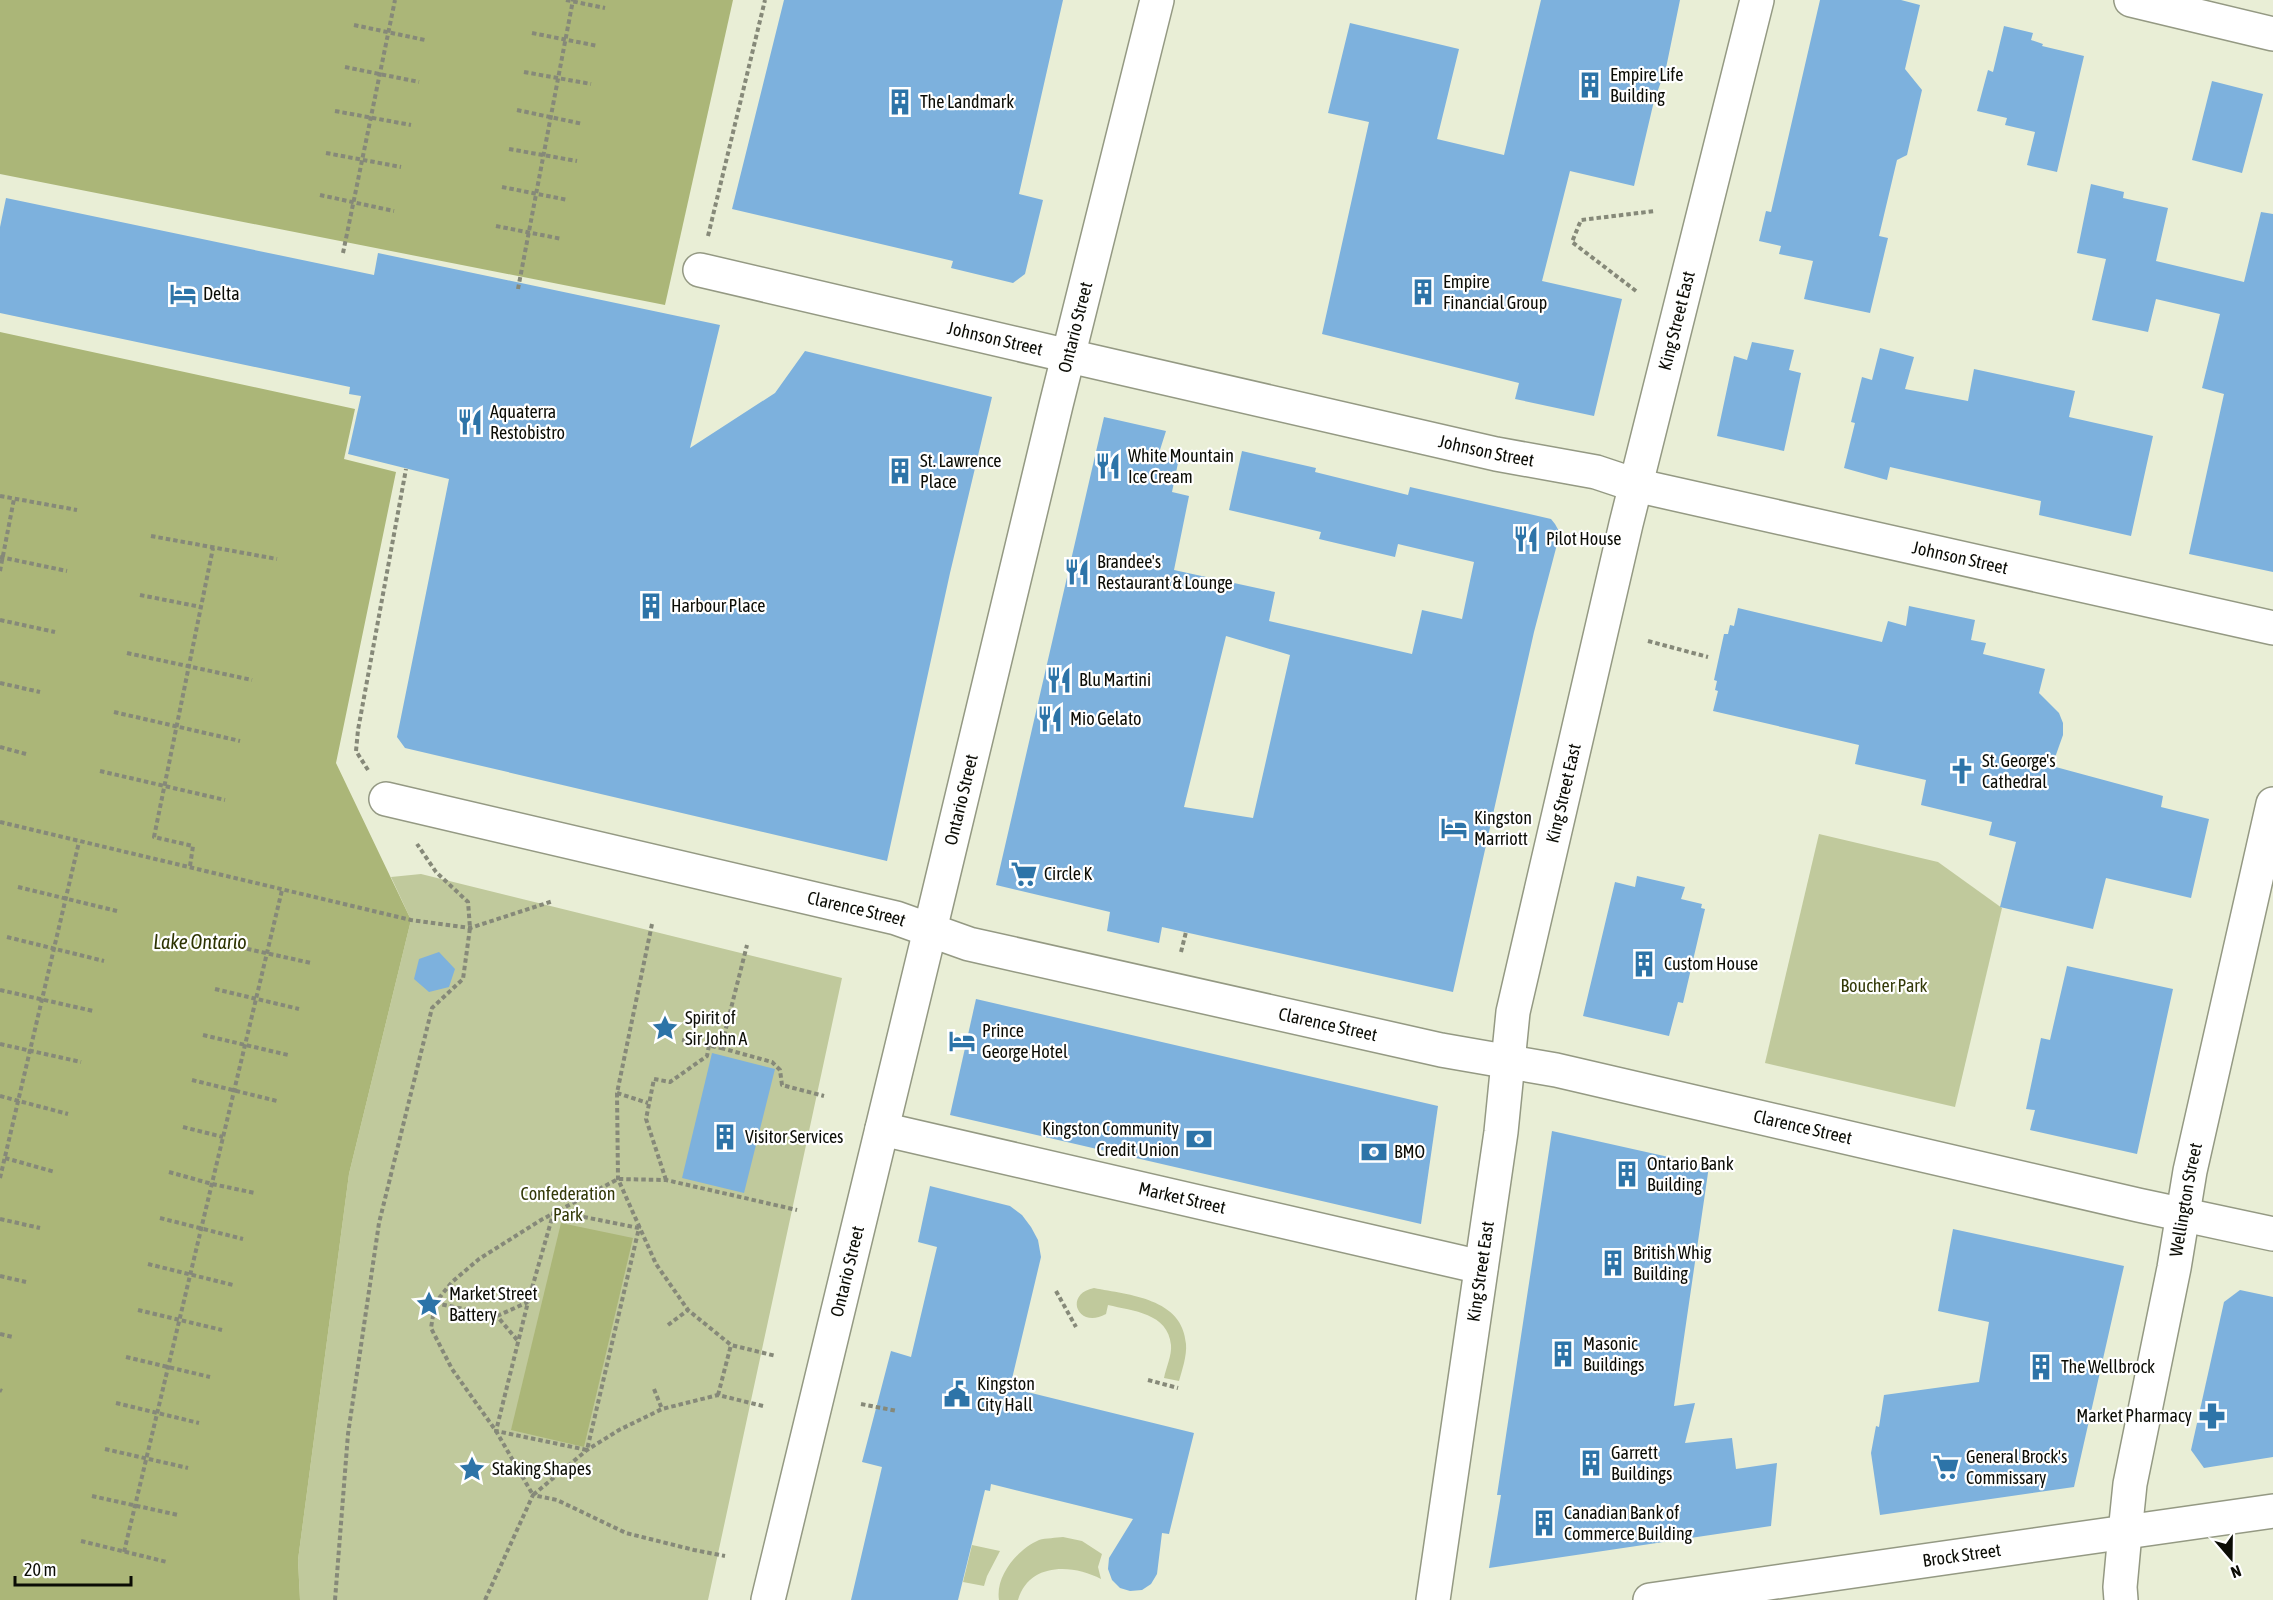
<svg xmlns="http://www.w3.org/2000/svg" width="2273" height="1600" viewBox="0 0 2273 1600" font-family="'Asap Condensed',sans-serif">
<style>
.green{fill:#c0c99c}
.water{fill:#abb678}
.building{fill:#7db1dd;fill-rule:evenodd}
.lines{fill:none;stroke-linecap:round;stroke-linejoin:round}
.street-casing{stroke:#949983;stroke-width:36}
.secondary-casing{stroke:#949983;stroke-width:36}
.primary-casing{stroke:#949983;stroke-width:36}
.path{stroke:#868979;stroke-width:4;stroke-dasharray:4.5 3;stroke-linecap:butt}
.street{stroke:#fff;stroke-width:33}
.secondary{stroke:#fff;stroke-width:33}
.primary{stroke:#fff;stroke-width:33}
.labels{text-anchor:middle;stroke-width:4.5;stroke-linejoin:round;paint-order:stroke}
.poi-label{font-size:18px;fill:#0b0c05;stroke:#fff;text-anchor:start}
.street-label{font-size:18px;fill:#0b0c05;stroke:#fff}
.park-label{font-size:18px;fill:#333908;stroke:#fff}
.water-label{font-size:20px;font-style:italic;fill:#2d3302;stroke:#fff}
</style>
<rect width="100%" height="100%" fill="#e9eed6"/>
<!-- green -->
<g class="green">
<path d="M 1819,834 L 1938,862 L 2002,908 L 1955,1107 L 1765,1063 Z"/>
<path d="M 421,874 L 842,978 L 708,1600 L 300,1600 L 298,1560 L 349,1174 L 411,920 L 391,877 Z"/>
<path d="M 1094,1288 C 1129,1295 1183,1298 1186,1344 C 1187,1356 1182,1370 1179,1381 L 1164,1378 C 1166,1368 1172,1355 1171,1345 C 1168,1313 1133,1311 1108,1305 L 1106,1314 C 1078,1330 1063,1294 1094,1288 Z"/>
<path d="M 1063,1537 L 1082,1541 L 1102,1554 L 1098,1567 L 1101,1579 C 1073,1564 1029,1562 1018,1600 L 999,1600 C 995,1576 1018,1549 1039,1540 C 1046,1538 1056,1538 1063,1537 Z"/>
<path d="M 972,1545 L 1000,1551 L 987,1576 L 984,1586 L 963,1582 Z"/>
</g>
<!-- water -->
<g class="water">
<path d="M 0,0 L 733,0 L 665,305 L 0,174 Z"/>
<path d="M 0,332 L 355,409 L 344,459 L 396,472 L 336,763 L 411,920 L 349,1174 L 298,1560 L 300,1600 L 0,1600 Z"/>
<path d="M 561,1223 L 633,1238 L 584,1447 L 511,1430 Z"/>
</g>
<!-- building -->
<g class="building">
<path d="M 784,0 L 1063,0 L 1019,194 L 1043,200 L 1025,274 L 1013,283 L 951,268 L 953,261 L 732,209 Z"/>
<path d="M 1541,0 L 1680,0 L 1666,68 L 1654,101 L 1634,186 L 1570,171 L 1542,281 L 1622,299 L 1594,416 L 1515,399 L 1519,383 L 1322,334 L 1369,122 L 1328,113 L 1350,23 L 1459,49 L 1437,139 L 1504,155 Z"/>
<path d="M 1820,0 L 1901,0 L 1920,5 L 1905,69 L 1922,90 L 1907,155 L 1897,160 L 1879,236 L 1888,238 L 1870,313 L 1804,299 L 1813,261 L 1779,254 L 1781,246 L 1759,241 L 1766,211 L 1771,212 Z"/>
<path d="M 2004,26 L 2033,33 L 2031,40 L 2043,44 L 2042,46 L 2084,56 L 2057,172 L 2027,165 L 2035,132 L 2005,125 L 2007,118 L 1977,111 L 1988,70 L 1993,72 Z"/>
<path d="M 2212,81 L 2263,94 L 2242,173 L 2192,160 Z"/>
<path d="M 2091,184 L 2124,192 L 2123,198 L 2168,208 L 2156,261 L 2244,282 L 2261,212 L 2273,214 L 2273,572 L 2189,554 L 2224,394 L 2202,388 L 2220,314 L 2156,299 L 2148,332 L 2092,320 L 2106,259 L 2077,253 Z"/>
<path d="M 6,198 L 374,275 L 378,253 L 720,325 L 690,448 L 775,393 L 805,351 L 992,397 L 950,573 L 887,861 L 405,748 L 397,737 L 449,479 L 348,454 L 361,396 L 349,394 L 350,387 L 0,313 L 0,227 Z"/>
<path d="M 1752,342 L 1794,350 L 1789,370 L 1801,373 L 1784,451 L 1717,436 L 1734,356 L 1747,360 Z"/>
<path d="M 1880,348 L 1914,357 L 1905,389 L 1968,401 L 1974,369 L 2075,391 L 2069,417 L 2153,436 L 2131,536 L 2039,515 L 2041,501 L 1890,467 L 1887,480 L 1844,468 L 1855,423 L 1851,422 L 1862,377 L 1872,380 Z"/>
<path d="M 1104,417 L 1166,431 L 1159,453 L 1179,458 L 1172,492 L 1189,496 L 1174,570 L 1275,592 L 1269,621 L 1412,654 L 1422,610 L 1462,619 L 1474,562 L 1398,544 L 1395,557 L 1319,539 L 1321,532 L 1229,510 L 1242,451 L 1316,468 L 1315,472 L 1408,495 L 1410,487 L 1551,519 L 1555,524 L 1560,533 L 1534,632 L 1453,992 L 1162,927 L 1159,943 L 1107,931 L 1110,912 L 996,885 ZM 1226,636 L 1290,655 L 1253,818 L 1184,807 Z"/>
<path d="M 1909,606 L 1975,620 L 1971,640 L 1986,643 L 1983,654 L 2045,669 L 2039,693 L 2059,713 L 2063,723 L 2063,735 L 2052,766 L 2163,796 L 2161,807 L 2209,819 L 2191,898 L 2106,878 L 2093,929 L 2000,907 L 2016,842 L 1989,835 L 1992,822 L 1921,805 L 1926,780 L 1855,764 L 1859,745 L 1713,711 L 1718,691 L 1715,690 L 1717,681 L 1714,680 L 1724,634 L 1728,634 L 1730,625 L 1734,626 L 1738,608 L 1882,642 L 1888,621 L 1906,626 Z"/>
<path d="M 1637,876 L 1685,887 L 1681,899 L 1702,904 L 1701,908 L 1705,909 L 1683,1003 L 1678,1002 L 1669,1036 L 1583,1016 L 1615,882 L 1635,887 Z"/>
<path d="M 439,952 L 455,969 L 449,987 L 429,992 L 414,979 L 419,959 Z"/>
<path d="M 2067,966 L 2173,989 L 2137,1154 L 2030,1130 L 2035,1110 L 2026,1109 L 2041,1038 L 2050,1040 Z"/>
<path d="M 976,999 L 1438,1106 L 1421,1224 L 950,1115 Z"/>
<path d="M 712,1053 L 775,1069 L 744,1193 L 682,1178 Z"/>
<path d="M 1552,1131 L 1709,1166 L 1674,1406 L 1695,1403 L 1685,1443 L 1732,1438 L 1736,1469 L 1777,1463 L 1771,1526 L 1489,1568 L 1501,1495 L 1497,1495 Z"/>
<path d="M 930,1186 L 1010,1206 L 1022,1215 L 1031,1227 L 1038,1240 L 1041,1257 L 1011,1383 L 1017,1384 L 1015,1389 L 1194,1433 L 1169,1534 L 1162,1533 L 1157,1574 L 1151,1584 L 1142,1590 L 1130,1591 L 1120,1588 L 1112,1580 L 1108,1569 L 1109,1558 L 1133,1519 L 991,1484 L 990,1491 L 985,1490 L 958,1600 L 851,1600 L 882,1467 L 862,1462 L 891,1351 L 911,1357 L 937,1247 L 918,1242 Z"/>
<path d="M 1953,1229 L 2124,1266 L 2074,1487 L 1880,1515 L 1871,1453 L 1876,1426 L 1879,1427 L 1884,1395 L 1979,1382 L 1989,1322 L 1938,1311 Z"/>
<path d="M 2240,1290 L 2273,1297 L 2273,1457 L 2204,1468 L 2191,1450 L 2224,1302 Z"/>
</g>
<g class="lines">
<!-- street casing -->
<g class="street-casing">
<g id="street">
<path d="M 2131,0 L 2273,34"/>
<path id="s1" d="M 700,270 L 1069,356"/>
<path id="s2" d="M 386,799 L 896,918 L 969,944 L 1441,1050 L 1556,1070 L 2138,1205 L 2273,1234"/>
<path id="s3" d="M 882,1129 L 1481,1267"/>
<path id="s4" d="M 2125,1533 L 2130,1484 L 2174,1268 L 2190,1171 L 2273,804"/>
</g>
</g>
<!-- secondary casing -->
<g class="secondary-casing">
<g id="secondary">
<path id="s5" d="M 930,930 L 1056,405 L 1157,0"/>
<path id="s6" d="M 1433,1600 L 1501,1132 L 1513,1012 L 1626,524 L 1757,0"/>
<path d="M 2121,1600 L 2120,1587 L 2125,1533"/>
</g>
</g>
<!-- primary casing -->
<g class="primary-casing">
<g id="primary">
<path id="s7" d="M 1069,356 L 1496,454 L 1596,472 L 1635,485 L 2273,628"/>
<path id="s8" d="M 768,1600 L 930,930"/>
<path id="s9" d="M 1650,1600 L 2273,1511"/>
</g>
</g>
<!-- path -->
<g class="path">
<path d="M 566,0 L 605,8"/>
<path d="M 354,25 L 425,40"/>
<path d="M 532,33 L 598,46"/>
<path d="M 345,67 L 419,82"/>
<path d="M 524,72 L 591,84"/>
<path d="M 517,110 L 583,124"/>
<path d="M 335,111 L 411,125"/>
<path d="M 509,149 L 577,161"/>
<path d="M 326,153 L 401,167"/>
<path d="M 502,187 L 568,200"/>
<path d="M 320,195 L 394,211"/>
<path d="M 496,226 L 562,239"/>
<path d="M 708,236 L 765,0"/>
<path d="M 343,253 L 395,0"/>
<path d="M 518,289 L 573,0"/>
<path d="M 1636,291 L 1572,242 L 1581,220 L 1655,211"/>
<path d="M 0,496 L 77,510"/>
<path d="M 151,536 L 277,559"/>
<path d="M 0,557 L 67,571"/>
<path d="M 0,571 L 14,499"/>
<path d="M 140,595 L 201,607"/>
<path d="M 0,620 L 55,632"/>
<path d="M 1648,641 L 1708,657"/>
<path d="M 127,653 L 252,680"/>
<path d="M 0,683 L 40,692"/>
<path d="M 114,712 L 240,741"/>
<path d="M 0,747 L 26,754"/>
<path d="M 368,770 L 356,751 L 358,730 L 406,469"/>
<path d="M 100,771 L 225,800"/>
<path d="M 0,822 L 411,920 L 470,928 L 553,901"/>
<path d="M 190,866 L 193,846 L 154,837 L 213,548"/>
<path d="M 18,887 L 117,911"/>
<path d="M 652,924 L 617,1093 L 618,1179 L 656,1264 L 688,1310 L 731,1345 L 776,1356"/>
<path d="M 7,937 L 104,961"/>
<path d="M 225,944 L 311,963"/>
<path d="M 1181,952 L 1186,932"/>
<path d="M 215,989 L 299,1009"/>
<path d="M 0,990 L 93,1011"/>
<path d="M 203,1035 L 288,1055"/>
<path d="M 682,1040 L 721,1048 L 747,945"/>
<path d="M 0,1044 L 81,1062"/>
<path d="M 721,1048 L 772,1062 L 780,1070 L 782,1085 L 824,1096"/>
<path d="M 192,1080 L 277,1101"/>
<path d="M 617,1093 L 648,1103"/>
<path d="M 0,1096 L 68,1114"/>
<path d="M 183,1127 L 223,1137"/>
<path d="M 5,1158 L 55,1172"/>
<path d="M 169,1172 L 212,1184 L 255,1193"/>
<path d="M 0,1178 L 79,842"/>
<path d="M 666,1180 L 646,1119 L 654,1079 L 670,1082 L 707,1056 L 709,1045"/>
<path d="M 554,1211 L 639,1228 L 587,1450 L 496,1431 L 528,1302 Z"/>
<path d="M 160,1218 L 243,1239"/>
<path d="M 0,1219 L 40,1228"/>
<path d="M 148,1264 L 233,1285"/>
<path d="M 0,1276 L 26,1282"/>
<path d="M 1056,1291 L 1076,1327"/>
<path d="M 435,1303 L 497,1316 L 518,1341"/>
<path d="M 138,1310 L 222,1330"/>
<path d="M 497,1316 L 528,1302"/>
<path d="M 668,1325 L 688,1310"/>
<path d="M 0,1334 L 13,1337"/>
<path d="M 126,1357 L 210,1377"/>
<path d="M 1148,1380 L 1178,1388"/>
<path d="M 654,1389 L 662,1409"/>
<path d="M 0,1390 L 2,1391"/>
<path d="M 718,1395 L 731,1345"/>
<path d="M 116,1403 L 199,1423"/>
<path d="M 861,1404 L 897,1411"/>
<path d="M 763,1406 L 718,1395 L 662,1409 L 619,1430 L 587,1450 L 533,1495 L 496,1431 L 452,1369 L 431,1328 L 435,1303 L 452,1282 L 479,1259 L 541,1220 L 618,1179 L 666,1180 L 797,1210"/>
<path d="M 105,1449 L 188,1468"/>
<path d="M 92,1496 L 178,1515"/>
<path d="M 81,1541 L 167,1562"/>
<path d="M 124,1552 L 282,890"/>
<path d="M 335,1600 L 348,1434 L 379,1223 L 432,1008 L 463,979 L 470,928 L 468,902 L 436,872 L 417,844"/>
<path d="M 485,1600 L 533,1495 L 557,1500 L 626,1533 L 694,1550 L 725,1556"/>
</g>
<!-- street -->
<use href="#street" class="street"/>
<!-- secondary -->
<use href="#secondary" class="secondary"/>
<!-- primary -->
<use href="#primary" class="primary"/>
</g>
<!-- icons -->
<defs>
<g id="building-bare" transform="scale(2.07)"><path d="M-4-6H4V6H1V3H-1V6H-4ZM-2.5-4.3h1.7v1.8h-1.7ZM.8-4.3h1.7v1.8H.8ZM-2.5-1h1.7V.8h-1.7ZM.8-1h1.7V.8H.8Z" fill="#2d74a8" stroke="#fff" stroke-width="2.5" paint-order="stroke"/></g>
<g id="hotel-bare" transform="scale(2.07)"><path d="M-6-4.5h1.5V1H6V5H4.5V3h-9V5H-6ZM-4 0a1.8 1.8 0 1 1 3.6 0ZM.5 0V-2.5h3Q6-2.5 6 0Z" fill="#2d74a8" stroke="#fff" stroke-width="2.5" paint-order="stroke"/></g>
<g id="restaurant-bare" transform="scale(2.07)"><path d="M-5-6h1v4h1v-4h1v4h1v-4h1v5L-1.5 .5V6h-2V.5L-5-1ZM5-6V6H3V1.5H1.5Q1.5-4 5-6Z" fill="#2d74a8" stroke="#fff" stroke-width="2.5" paint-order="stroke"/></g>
<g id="church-bare" transform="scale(2.07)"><path d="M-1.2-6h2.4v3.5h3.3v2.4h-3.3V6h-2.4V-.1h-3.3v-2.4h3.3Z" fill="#2d74a8" stroke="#fff" stroke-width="2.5" paint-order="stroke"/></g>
<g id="supermarket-bare" transform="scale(2.07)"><path d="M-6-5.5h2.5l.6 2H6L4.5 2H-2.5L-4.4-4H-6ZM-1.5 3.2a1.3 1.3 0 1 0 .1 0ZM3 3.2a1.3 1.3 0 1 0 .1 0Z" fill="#2d74a8" stroke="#fff" stroke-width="2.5" paint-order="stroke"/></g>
<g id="sight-bare" transform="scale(2.07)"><path d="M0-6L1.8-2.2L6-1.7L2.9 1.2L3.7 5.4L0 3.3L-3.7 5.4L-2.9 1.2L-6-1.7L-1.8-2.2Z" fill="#2d74a8" stroke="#fff" stroke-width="2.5" paint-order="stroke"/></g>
<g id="bank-bare" transform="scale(2.07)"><path d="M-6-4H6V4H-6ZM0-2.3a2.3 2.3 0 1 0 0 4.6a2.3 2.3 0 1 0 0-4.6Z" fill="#2d74a8" stroke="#fff" stroke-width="2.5" paint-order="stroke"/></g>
<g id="civic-bare" transform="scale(2.07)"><path d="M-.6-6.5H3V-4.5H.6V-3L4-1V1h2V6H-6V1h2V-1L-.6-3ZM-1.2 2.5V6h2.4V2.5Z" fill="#2d74a8" stroke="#fff" stroke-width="2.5" paint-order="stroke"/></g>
<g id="pharmacy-bare" transform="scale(2.07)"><path d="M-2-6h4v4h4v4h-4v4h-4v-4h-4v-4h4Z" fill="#2d74a8" stroke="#fff" stroke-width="2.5" paint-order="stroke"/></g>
</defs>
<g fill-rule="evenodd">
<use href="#building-bare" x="1590" y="85"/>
<use href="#building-bare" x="900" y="102"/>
<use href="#building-bare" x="1423" y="292"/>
<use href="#hotel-bare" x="183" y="294"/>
<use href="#restaurant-bare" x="470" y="422"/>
<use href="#restaurant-bare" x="1108" y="466"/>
<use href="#building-bare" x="900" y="471"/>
<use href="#restaurant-bare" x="1526" y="539"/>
<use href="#restaurant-bare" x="1077" y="572"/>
<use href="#building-bare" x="651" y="606"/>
<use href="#restaurant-bare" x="1059" y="680"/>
<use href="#restaurant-bare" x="1050" y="719"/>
<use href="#church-bare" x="1962" y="771"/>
<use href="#hotel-bare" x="1454" y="828"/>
<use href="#supermarket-bare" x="1024" y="874"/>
<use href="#building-bare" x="1644" y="964"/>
<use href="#sight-bare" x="665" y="1028"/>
<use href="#hotel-bare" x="962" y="1041"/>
<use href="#building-bare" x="725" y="1137"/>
<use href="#bank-bare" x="1199" y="1139"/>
<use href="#bank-bare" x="1374" y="1152"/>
<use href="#building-bare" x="1627" y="1174"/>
<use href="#building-bare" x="1613" y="1263"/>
<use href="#sight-bare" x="429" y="1304"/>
<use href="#building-bare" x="1563" y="1354"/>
<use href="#building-bare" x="2041" y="1367"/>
<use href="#civic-bare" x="957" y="1394"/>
<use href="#pharmacy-bare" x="2212" y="1416"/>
<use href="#building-bare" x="1591" y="1463"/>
<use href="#supermarket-bare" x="1946" y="1467"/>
<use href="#sight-bare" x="472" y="1469"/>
<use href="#building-bare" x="1544" y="1523"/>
</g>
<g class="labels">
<!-- poi labels -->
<g class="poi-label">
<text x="1610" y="81">Empire Life<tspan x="1610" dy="21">Building</tspan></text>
<text x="920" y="108">The Landmark</text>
<text x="1443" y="288">Empire<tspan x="1443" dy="21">Financial Group</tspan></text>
<text x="203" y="300">Delta</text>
<text x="490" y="418">Aquaterra<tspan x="490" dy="21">Restobistro</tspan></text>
<text x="1128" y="462">White Mountain<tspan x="1128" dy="21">Ice Cream</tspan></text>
<text x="920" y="467">St. Lawrence<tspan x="920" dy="21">Place</tspan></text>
<text x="1546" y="545">Pilot House</text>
<text x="1097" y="568">Brandee's<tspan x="1097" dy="21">Restaurant &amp; Lounge</tspan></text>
<text x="671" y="612">Harbour Place</text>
<text x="1079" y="686">Blu Martini</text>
<text x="1070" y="725">Mio Gelato</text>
<text x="1982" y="767">St. George's<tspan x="1982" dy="21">Cathedral</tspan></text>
<text x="1474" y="824">Kingston<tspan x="1474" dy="21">Marriott</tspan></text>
<text x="1044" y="880">Circle K</text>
<text x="1664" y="970">Custom House</text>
<text x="685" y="1024">Spirit of<tspan x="685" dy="21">Sir John A</tspan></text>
<text x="982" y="1037">Prince<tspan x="982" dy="21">George Hotel</tspan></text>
<text x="1179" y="1135" text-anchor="end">Kingston Community<tspan x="1179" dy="21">Credit Union</tspan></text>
<text x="745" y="1143">Visitor Services</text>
<text x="1394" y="1158">BMO</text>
<text x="1647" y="1170">Ontario Bank<tspan x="1647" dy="21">Building</tspan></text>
<text x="1633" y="1259">British Whig<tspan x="1633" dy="21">Building</tspan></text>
<text x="449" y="1300">Market Street<tspan x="449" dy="21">Battery</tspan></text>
<text x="1583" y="1350">Masonic<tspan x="1583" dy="21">Buildings</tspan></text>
<text x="2061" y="1373">The Wellbrock</text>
<text x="977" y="1390">Kingston<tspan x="977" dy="21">City Hall</tspan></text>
<text x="2192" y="1422" text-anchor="end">Market Pharmacy</text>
<text x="1611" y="1459">Garrett<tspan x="1611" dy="21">Buildings</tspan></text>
<text x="1966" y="1463">General Brock's<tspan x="1966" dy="21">Commissary</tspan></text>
<text x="492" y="1475">Staking Shapes</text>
<text x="1564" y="1519">Canadian Bank of<tspan x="1564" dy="21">Commerce Building</tspan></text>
</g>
<!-- street labels -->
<g class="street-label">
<text dy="6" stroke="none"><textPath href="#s6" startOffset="1304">King Street East</textPath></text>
<text dy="6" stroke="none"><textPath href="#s5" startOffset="620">Ontario Street</textPath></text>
<text dy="6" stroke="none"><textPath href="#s1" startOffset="303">Johnson Street</textPath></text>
<text dy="6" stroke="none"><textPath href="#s7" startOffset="428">Johnson Street</textPath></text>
<text dy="6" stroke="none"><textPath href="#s7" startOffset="914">Johnson Street</textPath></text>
<text dy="6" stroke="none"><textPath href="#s6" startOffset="818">King Street East</textPath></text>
<text dy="6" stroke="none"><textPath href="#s5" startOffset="134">Ontario Street</textPath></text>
<text dy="6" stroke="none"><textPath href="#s2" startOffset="483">Clarence Street</textPath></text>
<text dy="6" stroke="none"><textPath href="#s2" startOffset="969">Clarence Street</textPath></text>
<text dy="6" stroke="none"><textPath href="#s2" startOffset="1455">Clarence Street</textPath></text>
<text dy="6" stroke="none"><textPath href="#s3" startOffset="308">Market Street</textPath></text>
<text dy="6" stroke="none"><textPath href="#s4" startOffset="339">Wellington Street</textPath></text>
<text dy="6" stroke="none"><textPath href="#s8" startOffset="338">Ontario Street</textPath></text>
<text dy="6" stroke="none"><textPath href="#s6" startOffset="332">King Street East</textPath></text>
<text dy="6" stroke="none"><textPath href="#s9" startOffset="315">Brock Street</textPath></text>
</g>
<!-- park labels -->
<g class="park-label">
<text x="1884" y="992">Boucher Park</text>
<text x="568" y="1200">Confederation<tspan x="568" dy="21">Park</tspan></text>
</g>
<!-- water labels -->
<g class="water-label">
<text x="200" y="949">Lake Ontario</text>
</g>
</g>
<!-- north arrow -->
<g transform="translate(2231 1558) rotate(160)" stroke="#ffffff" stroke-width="4.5" paint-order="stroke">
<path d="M0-4.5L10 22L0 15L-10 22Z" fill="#0b0c05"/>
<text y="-9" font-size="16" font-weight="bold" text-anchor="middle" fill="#0b0c05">N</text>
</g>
<!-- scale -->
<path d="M15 1576v9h116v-9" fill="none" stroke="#0b0c05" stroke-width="3"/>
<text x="24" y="1576" font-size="18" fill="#0b0c05" stroke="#ffffff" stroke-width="4.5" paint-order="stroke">20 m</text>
</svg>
